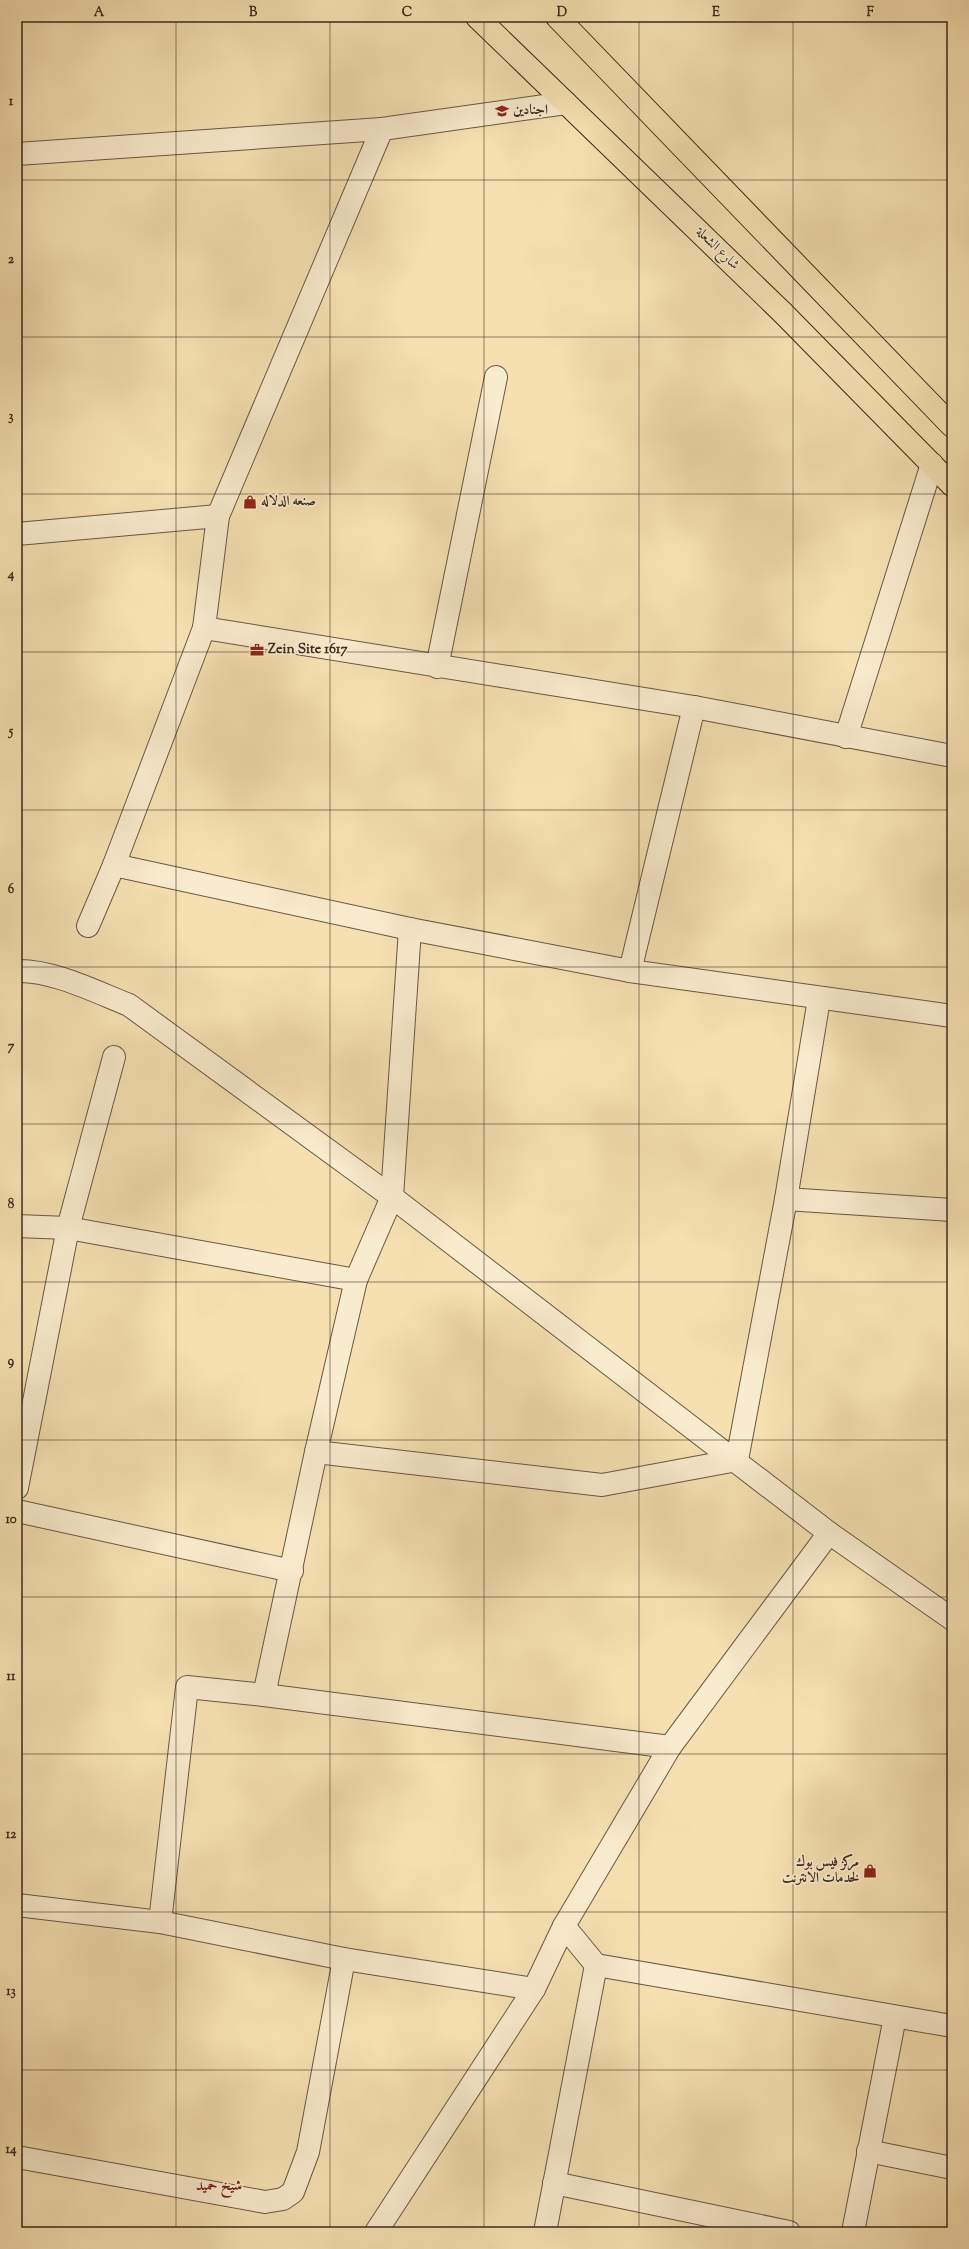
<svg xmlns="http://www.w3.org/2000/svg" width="969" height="2249" font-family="'Sorts Mill Goudy',Amiri,serif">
	<rect width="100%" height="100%" fill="#f6e0b2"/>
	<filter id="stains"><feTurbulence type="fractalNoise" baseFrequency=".005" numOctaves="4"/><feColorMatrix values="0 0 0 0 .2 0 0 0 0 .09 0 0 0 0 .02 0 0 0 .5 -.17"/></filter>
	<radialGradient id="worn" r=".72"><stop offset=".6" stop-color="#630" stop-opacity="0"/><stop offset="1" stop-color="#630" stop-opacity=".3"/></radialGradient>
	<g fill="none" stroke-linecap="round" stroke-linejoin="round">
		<g stroke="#6b5743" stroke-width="24">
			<g id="minor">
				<path d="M17 154 382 129 566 103"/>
				<path d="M17 534 218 516"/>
				<path d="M204 628 694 707 952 756"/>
				<path d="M437 667 496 377"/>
				<path d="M846 737 932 464"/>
				<path d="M114 865 410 929 630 971 952 1016"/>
				<path d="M88 926 114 865 204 628 218 516 382 129"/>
				<path d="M17 971C53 970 96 992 129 1005L392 1197 829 1533 952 1619"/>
				<path d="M630 971 694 707"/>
				<path d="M786 1199 952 1210"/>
				<path d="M17 1226 68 1228 356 1280"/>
				<path d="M316 1452 602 1485 737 1460 786 1199 819 999"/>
				<path d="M17 1488 68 1228 114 1057"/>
				<path d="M17 1511 292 1571"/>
				<path d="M264 1695 316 1452 356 1280 392 1197 410 929"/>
				<path d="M17 1905 160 1922 344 1959 534 1989"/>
				<path d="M160 1922 187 1687 264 1695 670 1747"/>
				<path d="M564 1926 596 1965 952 2026"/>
				<path d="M868 2151 952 2168"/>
				<path d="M17 2157 265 2202 283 2199 293 2192 308 2152 344 1959"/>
				<path d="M554 2183 789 2232"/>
				<path d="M376 2232 534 1989 564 1926 670 1747 829 1533"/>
				<path d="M545 2232 596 1965"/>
				<path d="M853 2232 895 2017"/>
			</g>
		</g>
		<g stroke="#3d291e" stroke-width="24">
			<g id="major">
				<path d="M477 17 783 313 952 485"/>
				<path d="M557 17 952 426"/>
			</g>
		</g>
		<use href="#minor" stroke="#f9ebcd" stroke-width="22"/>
		<use href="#major" stroke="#f6e0b2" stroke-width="22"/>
	</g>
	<path fill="none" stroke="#3d291e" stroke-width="1" stroke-opacity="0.55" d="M176 17V2232M330 17V2232M484 17V2232M639 17V2232M793 17V2232M17 180H952M17 337H952M17 494H952M17 652H952M17 810H952M17 967H952M17 1124H952M17 1282H952M17 1440H952M17 1597H952M17 1754H952M17 1912H952M17 2070H952"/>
	<defs>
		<g id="school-bare" transform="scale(1.08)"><path d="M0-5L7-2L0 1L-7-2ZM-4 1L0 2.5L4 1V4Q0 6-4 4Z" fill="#8f2418" stroke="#f9ebcd" stroke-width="2.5" paint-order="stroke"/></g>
		<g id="shop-bare" transform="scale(1.08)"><path d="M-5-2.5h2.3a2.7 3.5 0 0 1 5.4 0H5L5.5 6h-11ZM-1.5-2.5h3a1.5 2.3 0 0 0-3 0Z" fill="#8f2418" stroke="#f9ebcd" stroke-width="2.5" paint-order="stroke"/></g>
		<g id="office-bare" transform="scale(1.08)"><path d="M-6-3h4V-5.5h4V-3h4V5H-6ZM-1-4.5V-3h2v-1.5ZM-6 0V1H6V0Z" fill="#8f2418" stroke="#f9ebcd" stroke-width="2.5" paint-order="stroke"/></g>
	</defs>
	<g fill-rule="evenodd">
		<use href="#school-bare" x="502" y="111"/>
		<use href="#shop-bare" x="250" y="502"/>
		<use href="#office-bare" x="257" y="650"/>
		<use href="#shop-bare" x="870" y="1871"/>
	</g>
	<g text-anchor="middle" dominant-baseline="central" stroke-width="3.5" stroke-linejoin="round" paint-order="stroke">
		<g font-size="14" font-weight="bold" fill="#3d291e" stroke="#f9ebcd" text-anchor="start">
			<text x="513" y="111">اجنادين</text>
			<text x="261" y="502">صنعه الدلاله</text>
			<text x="268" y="650">Zein Site 1617</text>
			<text x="859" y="1863" text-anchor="end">مركز فيس بوك<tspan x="859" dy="16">لخدمات الانترنت</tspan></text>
		</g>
		<g font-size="14" fill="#3d291e" stroke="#f9ebcd">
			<text transform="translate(717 249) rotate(44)">شارع الشعلة</text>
		</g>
		<g font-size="15" font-weight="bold" fill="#7a1f14" stroke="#f9ebcd">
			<text x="219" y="2186">شيخ حميد</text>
		</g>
	</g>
	<rect width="969" height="2249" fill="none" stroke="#f6e0b2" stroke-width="44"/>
	<rect x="22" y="22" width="925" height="2205" fill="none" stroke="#3d291e" stroke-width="1.5"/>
	<g font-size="13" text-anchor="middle" font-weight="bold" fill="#3d291e">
		<text x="99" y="16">A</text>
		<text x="253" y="16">B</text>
		<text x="407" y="16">C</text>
		<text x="562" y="16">D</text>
		<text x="716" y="16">E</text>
		<text x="870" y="16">F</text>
		<text x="11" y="105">1</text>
		<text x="11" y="263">2</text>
		<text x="11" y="420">3</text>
		<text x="11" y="578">4</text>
		<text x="11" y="735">5</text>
		<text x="11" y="893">6</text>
		<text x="11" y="1050">7</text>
		<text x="11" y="1208">8</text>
		<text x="11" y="1365">9</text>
		<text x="11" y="1523">10</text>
		<text x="11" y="1680">11</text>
		<text x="11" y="1838">12</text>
		<text x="11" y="1995">13</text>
		<text x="11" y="2153">14</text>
	</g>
	<rect width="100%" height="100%" filter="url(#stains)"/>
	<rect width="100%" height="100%" fill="url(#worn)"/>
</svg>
